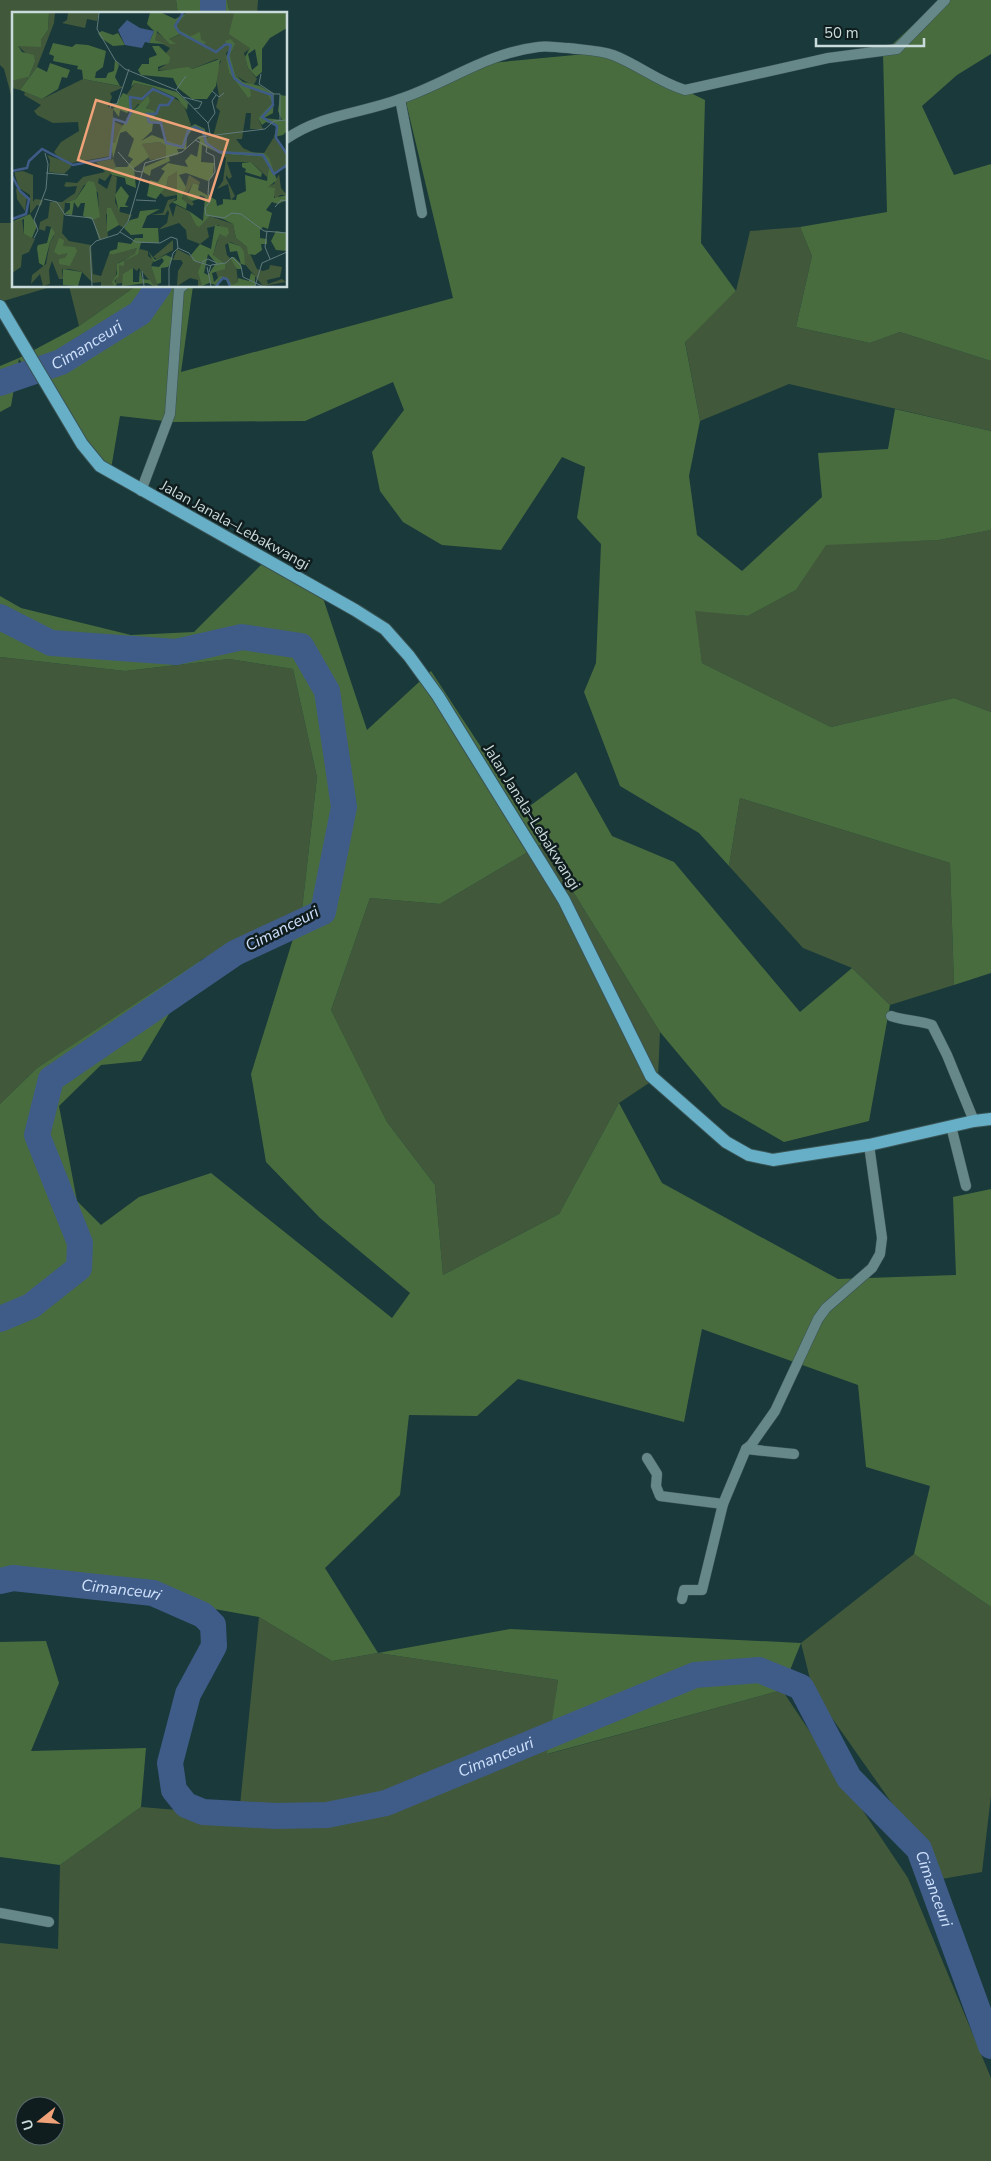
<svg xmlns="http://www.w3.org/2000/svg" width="991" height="2161" font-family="'Nunito Sans',sans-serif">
	<rect width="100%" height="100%" fill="#1a393a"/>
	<g fill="#41583b" fill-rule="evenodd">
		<path d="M0 0H176L178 14H14V106L4 69 0 65Z"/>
		<path d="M227 0H258L257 14H230Z"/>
		<path d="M0 223H14V286H54L0 302Z"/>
		<path d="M800 227 812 256 796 327 870 343 900 332 991 361V431L789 384 700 421 685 341 736 291 750 231Z"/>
		<path d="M69 286H136L79 326Z"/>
		<path d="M991 530V712L954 698 831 727 702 663 694 610 748 616 796 590 826 544 939 540Z"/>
		<path d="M0 657 125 671 229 659 293 669 317 777 302 910 201 960 37 1068 0 1104Z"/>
		<path d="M740 798 950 863 954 985 890 1005 852 968 803 948 729 866Z"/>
		<path d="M543 843 660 1032 658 1077 619 1103 559 1214 443 1275 435 1185 387 1122 331 1010 370 898 440 904Z"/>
		<path d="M914 1554 991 1607V1796L982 1872 930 1881 915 1836 813 1691 801 1643Z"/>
		<path d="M259 1617 332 1661 378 1653 558 1680 548 1754 782 1690 908 1878 991 2078V2161H0V1943L58 1949 60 1865 141 1807 239 1815ZM25 2106H55V2136H25Z"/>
	</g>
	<g fill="#496c3f">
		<path d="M176 0H227L230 14H178Z"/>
		<path d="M940 0H991V54L957 75 922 106 954 175 991 164V361L900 332 870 343 796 327 812 256 800 227 887 212 883 53Z"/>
		<path d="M607 52 705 100 701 243 736 291 685 342 700 421 689 476 697 535 742 571 822 497 818 453 888 449 895 409 991 431V530L939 540 826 545 796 590 748 616 695 611 702 663 831 727 954 698 991 712V973L954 985 950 863 740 798 729 866 699 833 620 786 584 692 596 663 601 544 577 518 585 467 562 457 501 550 442 545 403 522 380 491 372 452 404 410 393 382 305 421 173 422 120 416 110 475 19 359 11 406 0 412V366L19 358 79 326 136 286H193L181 372 453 298 404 94 480 64Z"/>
		<path d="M262 564 319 586 367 730 431 671 523 811 576 772 612 836 674 862 800 1012 852 968 890 1005 869 1121 784 1142 722 1106 660 1032 543 843 440 904 370 898 331 1010 387 1122 435 1185 443 1275 559 1214 619 1103 662 1183 838 1279 956 1275 953 1197 991 1189V1607L914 1554 930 1486 866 1467 858 1385 702 1329 684 1422 518 1379 477 1416 409 1415 400 1495 325 1568 378 1653 510 1629 801 1643 782 1690 547 1754 558 1680 378 1653 332 1661 259 1617 10 1572 0 1568V1104L37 1068 201 960 141 1061 101 1065 59 1106 77 1201 101 1225 139 1197 211 1173 392 1318 410 1293 320 1218 266 1162 251 1074 302 910 317 777 293 669 229 659 125 671 0 657V596L21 608 131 635 194 632Z"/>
		<path d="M46 1641 59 1683 31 1751 146 1748 141 1807 60 1865 0 1857V1642Z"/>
	</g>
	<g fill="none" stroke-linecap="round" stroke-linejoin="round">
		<g stroke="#3f5c88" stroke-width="26">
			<path d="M213 0V14"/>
			<path id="s1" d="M0 383 61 362 140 313 159 286"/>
			<path d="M0 617 51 643 176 652 242 637 301 646 327 691 344 807 323 912 235 953 51 1079 37 1135 80 1243 79 1268 31 1306 0 1319"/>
			<path id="s2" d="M0 1581 13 1578 153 1593 203 1615 213 1625 214 1646 188 1694 170 1763 174 1790 186 1805 203 1812 276 1816 327 1815 386 1803 695 1675 759 1670 801 1687 849 1778 919 1849 991 2046"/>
		</g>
		<g stroke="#395455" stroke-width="11">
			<g id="street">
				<path d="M400 99 422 213"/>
				<path d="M286 139C322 114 360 114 400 99 448 83 486 53 538 47 547 45 558 48 568 48 583 50 599 50 613 55 639 65 658 82 685 90L828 58 897 49 945 0"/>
				<path d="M141 491 170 414 179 289 183 286"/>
				<path d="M891 1016C905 1021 918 1020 932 1025L947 1055 974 1121"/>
				<path d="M951 1126 966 1186"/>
				<path d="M746 1449 794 1454"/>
				<path d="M647 1458 657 1474 656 1486 660 1496 723 1504"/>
				<path d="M682 1599 684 1590H702L723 1504 746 1449 751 1445 775 1411 818 1319 826 1308 872 1268 880 1254 882 1238 869 1145"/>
				<path d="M0 1913 49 1922"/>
			</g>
		</g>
		<g stroke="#395455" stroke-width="14">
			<path id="primary" d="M0 306 82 444 100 466 355 610 385 629 409 656 438 696 564 900 651 1076 726 1142 749 1155 773 1160 869 1145 974 1121 991 1119"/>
		</g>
		<use href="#street" stroke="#678889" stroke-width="10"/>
		<use href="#primary" stroke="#67aec7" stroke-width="12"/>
	</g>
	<g text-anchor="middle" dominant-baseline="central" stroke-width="5" stroke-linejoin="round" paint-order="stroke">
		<g font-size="15" fill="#cadbdc" stroke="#101d1e">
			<text transform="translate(235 525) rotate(29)">Jalan Janala–Lebakwangi</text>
			<text transform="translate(532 817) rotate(58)">Jalan Janala–Lebakwangi</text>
		</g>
		<g font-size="16" font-style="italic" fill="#cee1fd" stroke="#101d1e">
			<text stroke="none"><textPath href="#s1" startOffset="95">Cimanceuri</textPath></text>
			<text transform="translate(282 929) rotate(-27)">Cimanceuri</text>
			<text stroke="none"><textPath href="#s2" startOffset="122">Cimanceuri</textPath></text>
			<text stroke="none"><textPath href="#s2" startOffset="738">Cimanceuri</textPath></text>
			<text stroke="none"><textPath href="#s2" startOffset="1308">Cimanceuri</textPath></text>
		</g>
	</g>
	<g transform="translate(12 12)">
		<rect width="275" height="275" fill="#1a393a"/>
		<path d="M37 1H43L42 11 25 55 8 78 0 76V68L17 65 23 50 6 34 29 28 36 18ZM56 1H87L85 9 75 7 73 16 50 11 55 8ZM175 1H222L226 25 239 36 232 41 236 56 245 67 241 74 224 64 218 43 223 32 214 41 217 61 236 86 238 77 243 78 256 83 260 91 246 106 251 117H238L239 101H234L230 127H224L231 136 242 141 210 139 196 133 194 127 202 121 208 99 204 95 207 84 203 61 209 49 205 47 180 57 145 58 153 53 154 41 158 36 143 28V19L158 30 157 27 169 22 174 25 170 31 175 26 191 30 167 18 165 13ZM71 67 112 75 98 81 100 85 96 95 101 97V109L112 114 103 131 99 129 98 144 60 151 48 147 42 140 49 130 67 119 66 110 41 111 25 103 22 99 29 93 12 83 13 80 30 87ZM123 71 141 75 171 91 179 113 169 134 155 130 150 111 134 95 126 92 120 100 115 82ZM262 125 275 143V152L263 162 252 141ZM148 130 154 134V146L138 148 130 132ZM209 142 252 145 257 155 256 166 239 150H215L220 165 217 167 214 163V166L223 184 219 188 216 172 205 177 211 169 214 146ZM35 143 60 152 59 155 52 162 37 160 38 148ZM101 147 104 155 93 169 87 166 86 171 95 177 100 163 105 165 103 190 108 200 120 203 112 216 105 212 99 197 94 203 96 225 87 228 81 208 87 202 86 181 76 172 72 173 64 187 53 191 50 221 57 229 79 233 81 262 89 264 97 242 126 236 123 242 106 251 102 274H89V270L81 271 70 260 57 257H50L51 267H47L40 249 37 258 38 272 31 274 28 262 19 272 20 263 34 252 38 230 42 224 39 215 34 214 33 219 27 217 28 210 36 206 38 190H50L63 181 65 174 55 175 52 174 54 170 65 171 71 165 93 160 84 150ZM11 159 21 163V190L23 187 31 188 29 194 25 193 18 202V183L7 176 3 163V160ZM162 159H166L167 169 165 183 153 185 147 180 155 174 156 165ZM267 162 269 176 275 183H268L264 187 256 174 262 172ZM177 163 188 170 187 173 181 171 175 182 182 192 180 194 170 188ZM4 176 15 184 13 199 5 187ZM165 186 157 193 161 205 164 193 177 199 187 214 198 204 221 212 224 226 235 235 245 257 251 259 257 257 258 253 270 255 268 265 255 268 256 272 270 267 274 270 251 274 231 250 228 234 218 230 213 233 215 243 224 253 226 270 221 273 229 274H220L216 266H206L204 260 210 252 201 243 208 221 212 223 207 213 195 216 197 225 188 232 175 227 174 218 167 211 146 218 155 211 157 201 156 198 153 203H139L151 201 156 188ZM10 206 12 222 23 227 17 240 10 243 9 255 0 261V210ZM161 228V238L145 247 141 245ZM128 237 136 239V244L142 248 139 254 146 274H142L127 256 125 259 121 256 111 271 103 272 107 253ZM165 237 190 250 187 260 190 274H186V268L178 266 165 274 166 259 171 251 169 248H161Z" fill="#41583b"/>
		<path d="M0 1H37L36 18 29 28V35L6 34 10 40 22 43 23 50 17 65 3 68H0ZM138 1H150L163 7 175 1 165 13 167 18 179 24 188 20 189 28 194 30 191 33 175 26 169 32 174 25 168 22 157 27 164 32H158L145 19 143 28 153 32 137 31 142 19 135 12ZM222 1H275V16L258 26 250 37V60L244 65 236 56 233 45 238 36 217 22ZM243 37 246 53 240 58 236 42ZM90 19 101 23 106 21 113 33 101 34 89 26 86 21ZM219 27 223 32 218 43 224 64 231 70 248 74 262 82 261 101 252 106 270 108 266 99 268 83 275 84V119L271 123 262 125 265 114 254 110 250 113 246 106 260 91 256 83 238 77 239 84 236 86 217 61 214 45 218 36 213 29ZM41 31 60 35 64 32 76 33 94 39 91 55 84 60 83 66H94L96 61 102 59 103 48 107 53 103 65 108 74 71 67 70 58 65 57 66 54 41 49 42 44 37 42ZM140 34H147L158 45 157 51 146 55V59L176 55 180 57 208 47 204 74 195 87H180L166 76 161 66 129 63 126 58 130 52H137V46L145 43ZM38 51 58 58 55 66 50 65 46 77 30 87 8 78 25 55 35 60ZM121 68 165 80 176 91 175 98 165 86 141 75 123 71 119 75ZM111 81 116 83 119 97 115 101 108 98 107 105 101 97ZM136 84 138 89 134 96 142 99 143 106 148 107 153 123 147 111H141L140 119 129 129 140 123 169 134 176 116 183 112 193 117 196 133 210 139 252 141 257 146 265 168 256 175 263 176 262 186 275 183V188L266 192 260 190 254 198 260 201 256 217 251 215 248 218V226L255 227V232H249L250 238 243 243 236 242 235 235 224 226 221 212 211 207 198 204 187 215 184 213 177 199 191 209 193 185 188 183 187 187 180 189 175 185 181 171 187 173 186 178 204 188 205 194 211 192V187L224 188 225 183 234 179 233 163 255 169 257 155 252 145 209 142 190 133 189 150 202 151 201 164 196 169 174 161 167 163 174 175 170 187 175 191 174 197 160 190 165 188V159L156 165 155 173 144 187 135 184 138 168 146 170 153 159 149 157 156 151 176 155 173 149 179 142 185 145 188 128 185 126 193 122 190 119 181 116 175 125 174 137H165L167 142 157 145 158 149 139 158 138 164 131 160 132 155 154 146V134L148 130 130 132 137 145 122 156 124 176 114 172 113 166 100 163 98 160 104 155H115L121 147 116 144 122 127 114 119 108 121 101 147 99 129 103 131 108 118 120 100ZM239 150 250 161 249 165 233 160 234 157 230 155V151ZM76 169 82 170 84 176 88 205 81 208 71 204 73 191H69L66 196 62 190 60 203 52 202 58 197V191H53L64 187ZM109 174 117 184 113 193 117 195H108L107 200 103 183ZM95 196H99L107 213 95 220ZM148 197 135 204 130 216H146L147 231H129L126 242 112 249V254L107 253V264L102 269 105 273 102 274 100 270 105 262V252L123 242 125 236 102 242H97L98 239 105 237 106 230 119 232 123 226H131V222L119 223 112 216 118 208 126 206 128 199ZM18 202 25 214 20 226 12 222V207L0 210ZM203 213 216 216 217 221 214 225 208 222 205 229 201 243 213 252V257L200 261 202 270 208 264 216 266 220 273 226 270V266L237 269 239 261 243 264V274H217L213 266 206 270 207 274 197 271 190 274 186 260 190 250 181 249 179 243 188 232 199 237ZM196 242 204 251 196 263 192 261ZM39 215 43 221 38 230 32 254 27 251 25 236 26 233 35 231ZM264 219 275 221V239L264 238 259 229ZM47 226 52 228 51 234 63 235 65 239 58 254 47 252V247L53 246 56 241 47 243 42 240ZM216 230 228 234 232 240 233 253 229 252V257H225L218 246 222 245 229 252 225 239 218 240ZM136 239 143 248 154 243 161 246 156 255 149 256V271L145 272 139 254 147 255 152 249 150 246 142 250ZM121 256V270H127L128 256 130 267 138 268 142 274 135 271 110 274 111 262ZM51 257 70 260 66 274 51 273Z" fill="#496c3f" fill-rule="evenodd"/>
		<path d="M115 8 128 16 142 19 137 31 133 30 130 36 113 33 106 18Z" fill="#3f5c88"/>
		<path fill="none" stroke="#3f5c88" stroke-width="2.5" d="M171 1 163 14 167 20 204 40 214 32 219 33 216 45 222 66 231 73 260 83 261 93 250 105 265 114 264 126 275 142M0 159 15 156 17 149 30 137 61 153 98 146 102 107 114 111 119 100 118 85 130 87 141 77 161 86 156 93H148L144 102H135L137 110 149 111 154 131 171 135 176 119 183 115 191 119 194 131 207 140 251 143 262 162 275 153M0 164 8 179 17 187 14 202 0 207M204 274 211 266 215 267 218 274"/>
		<path fill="none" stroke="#607a7b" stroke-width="1" d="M87 1 85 17 103 48 113 57 164 78 196 111 198 122M249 62 247 72 262 82H268V108M164 78 174 64M200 79 207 85 212 81M171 85 190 90 187 96 182 97M98 96 100 92H105L117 57M196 111 203 101 200 89 204 83M183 128 195 134 194 140 202 144 203 160 197 168 196 182 199 188 193 196 194 203 212 206 220 201 229 202 252 219 275 221M106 140 123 159 130 160M34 161 56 163M32 187 45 190 53 203 80 206 88 227M124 188 144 189M263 195 269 188 275 189M255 219 253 235 258 247M108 220 124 230 148 231 159 225 165 227 166 236 161 241 157 256V274M22 226 26 218 22 208 34 177 36 152 33 141M166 236 177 241 183 249 199 254M190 250 196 247 205 251M195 255 199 274M130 259 132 274M197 260 199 253 214 251 220 245 229 254 231 265 250 274M80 274 78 235 84 229 106 222 116 210 133 151 170 140 187 125 253 117 262 109 275 108M243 274 250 251 275 240"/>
		<path fill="#f0a378" fill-opacity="0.15" stroke="#f0a378" stroke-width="2.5" d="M84 88 216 128 197 189 66 148Z"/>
		<rect width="275" height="275" fill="none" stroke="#cadbdc" stroke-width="2.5"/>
	</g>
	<g transform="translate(40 2121) rotate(253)"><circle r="24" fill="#101d1e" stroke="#5a696a"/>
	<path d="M0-4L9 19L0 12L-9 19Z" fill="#f0a378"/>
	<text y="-8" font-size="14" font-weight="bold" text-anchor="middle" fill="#cadbdc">U</text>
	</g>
	<path d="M816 38v8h108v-8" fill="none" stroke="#cadbdc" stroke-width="2.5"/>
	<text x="824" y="38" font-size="15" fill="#cadbdc" stroke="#101d1e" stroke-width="4" paint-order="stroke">50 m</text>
</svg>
